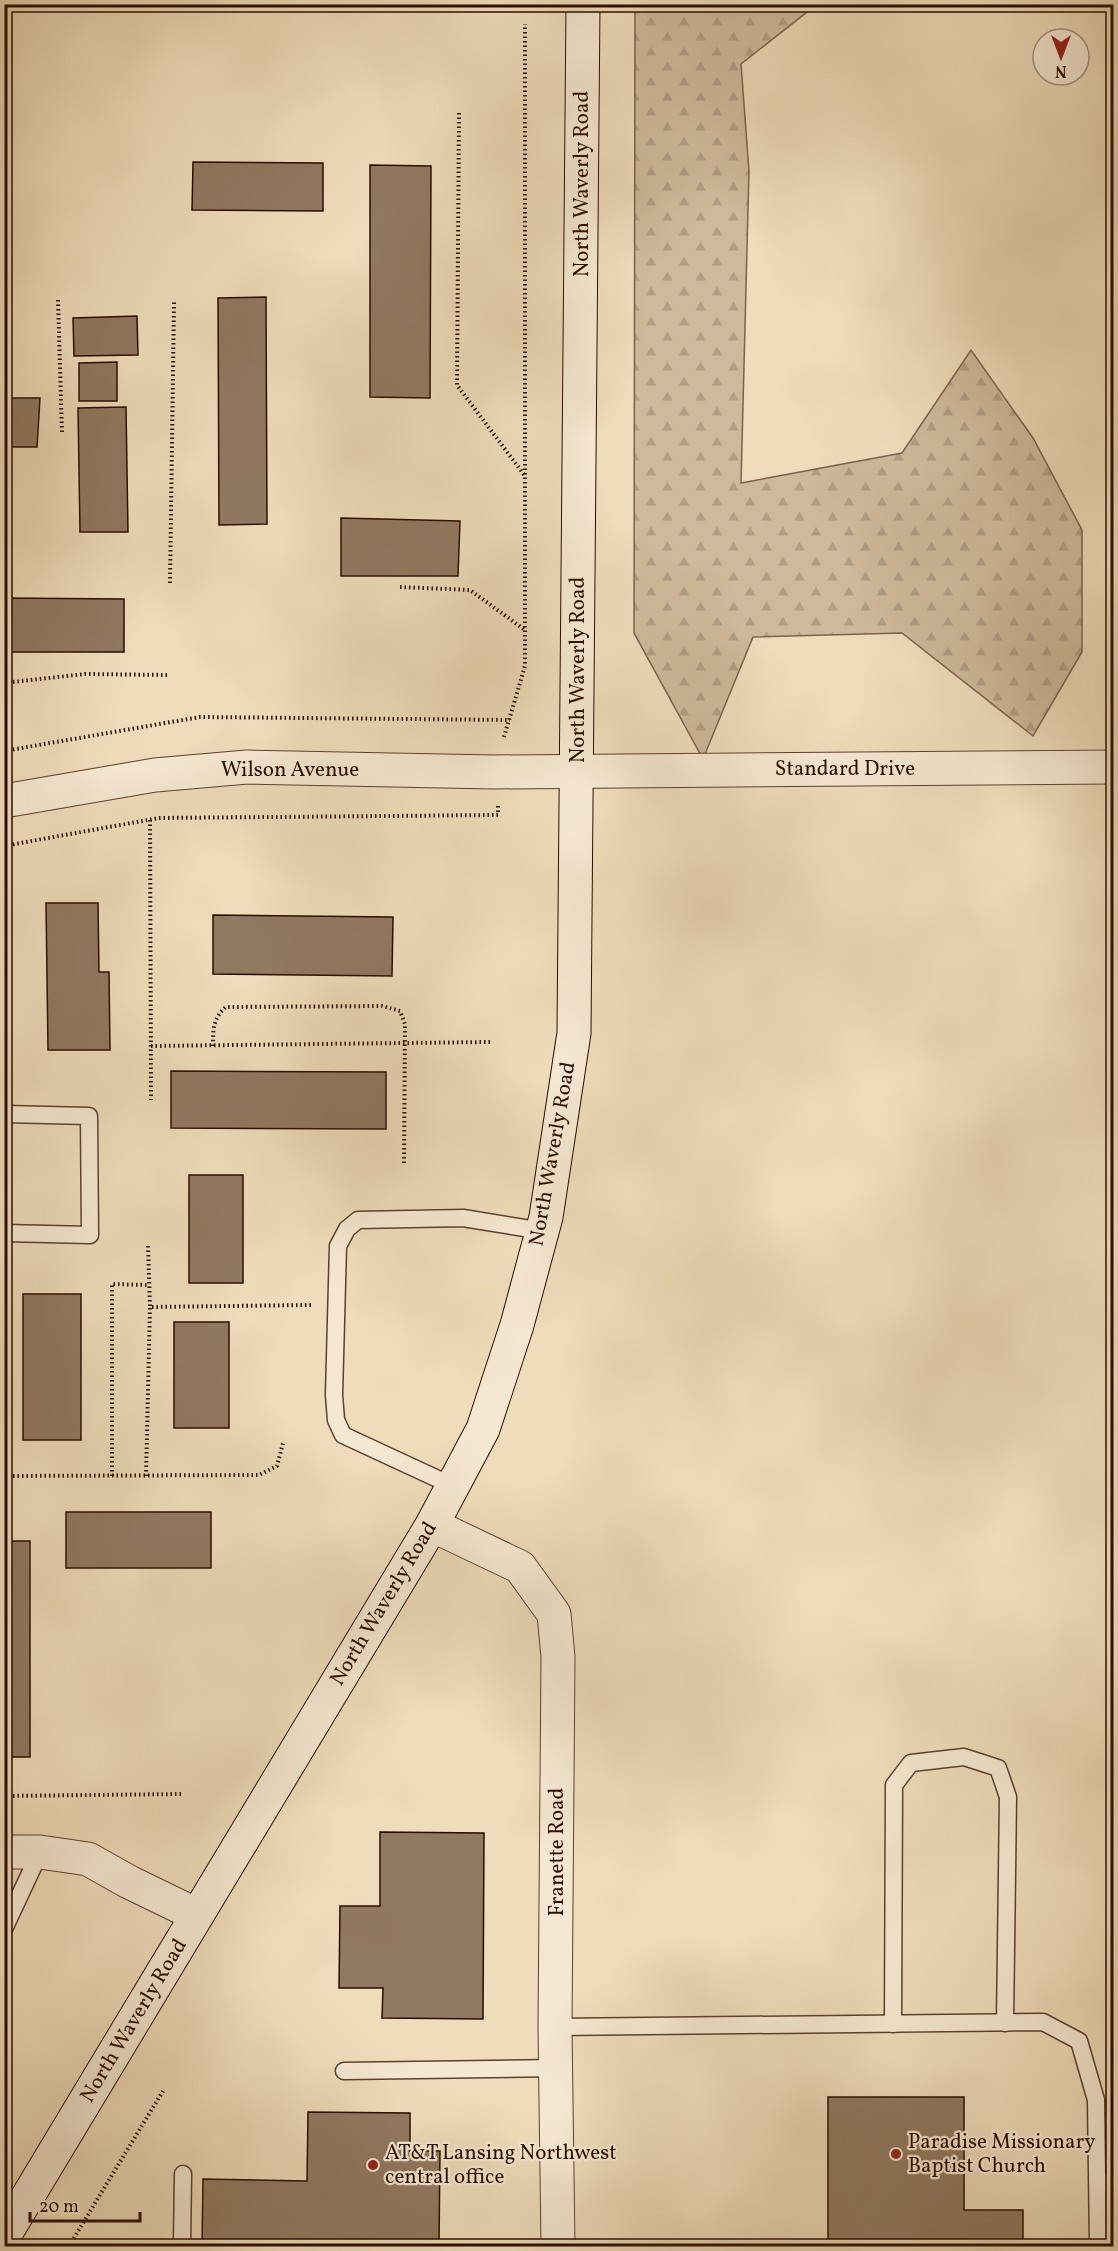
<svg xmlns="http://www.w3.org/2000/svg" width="1118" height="2251" font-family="Vollkorn,serif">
	<defs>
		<pattern id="forest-firs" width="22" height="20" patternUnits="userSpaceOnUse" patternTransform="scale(1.5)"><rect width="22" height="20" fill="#ceb99a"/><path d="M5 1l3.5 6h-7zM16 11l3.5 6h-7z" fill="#b19e83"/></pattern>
	</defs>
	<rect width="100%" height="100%" fill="#efdcba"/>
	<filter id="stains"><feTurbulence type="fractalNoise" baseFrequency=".00333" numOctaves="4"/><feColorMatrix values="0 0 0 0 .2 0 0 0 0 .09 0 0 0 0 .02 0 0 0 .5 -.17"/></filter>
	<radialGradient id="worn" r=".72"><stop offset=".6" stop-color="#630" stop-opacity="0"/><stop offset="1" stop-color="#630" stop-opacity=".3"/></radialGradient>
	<path fill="url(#forest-firs)" stroke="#7c624d" stroke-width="1.5" d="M635 5H816L741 64 749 171 741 483 902 453 971 350 1033 438 1082 530V652L1033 736 902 633 753 637 703 759 634 633Z"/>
	<g fill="#917861" stroke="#2b0c00" stroke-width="1.5">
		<path d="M193 162 323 163V211L192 210Z"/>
		<path d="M370 165 431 166 430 398 370 397Z"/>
		<path d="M266 297 267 524 219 525 218 298Z"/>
		<path d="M137 316 138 355 74 356 73 318Z"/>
		<path d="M117 362V401H79V363Z"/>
		<path d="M4 398H40L37 447H4Z"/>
		<path d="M126 407 128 532H80L78 408Z"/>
		<path d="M341 518 460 521 458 576H341Z"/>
		<path d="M4 598 124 599V652H4Z"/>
		<path d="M46 903H98L99 972H109L110 1050H48Z"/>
		<path d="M213 915 393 917 392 976 213 974Z"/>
		<path d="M171 1071 386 1072V1129L171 1128Z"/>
		<rect x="189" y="1175" width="54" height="108"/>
		<rect x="23" y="1294" width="58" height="146"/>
		<rect x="174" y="1322" width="55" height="106"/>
		<rect x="66" y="1512" width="145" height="56"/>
		<rect x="4" y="1541" width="26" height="216"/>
		<path d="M380 1832 484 1833 483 2019 382 2018 383 1988H339L340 1906H380Z"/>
		<path d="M828 2097H964V2210H1023V2246H828Z"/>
		<path d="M308 2112 410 2113V2151H440L439 2246H202L203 2179 307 2181Z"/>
	</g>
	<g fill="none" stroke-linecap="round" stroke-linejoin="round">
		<g stroke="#5c402e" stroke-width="19">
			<g id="service">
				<path d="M4 1114 89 1116 90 1235 4 1233"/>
				<path d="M453 1486 343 1435 336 1420 334 1395 338 1246 347 1229 358 1220 463 1218 543 1231"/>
				<path d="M4 1929 40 1852"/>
				<path d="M893 2024 894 1785 911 1763 964 1757 998 1768 1008 1797 1005 2023"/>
				<path d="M555 2027 1043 2022 1079 2041 1096 2100 1098 2246"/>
				<path d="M344 2071 556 2068"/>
				<path d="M1098 2183H1114"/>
				<path d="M182 2246 183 2174"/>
			</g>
		</g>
		<g stroke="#5c402e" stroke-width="35">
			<g id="minor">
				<path d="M4 801 155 775 247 767 494 772 1114 767"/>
				<path d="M432 1525 520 1567 554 1614 558 1657 555 2027 558 2246"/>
				<path d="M4 1852H40L88 1859 129 1882 197 1915"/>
			</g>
		</g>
		<g stroke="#2b0c00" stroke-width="35">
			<path id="secondary" d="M4 2236 432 1525 483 1429 517 1325 546 1217 574 1033 583 4"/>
		</g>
		<g stroke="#2b0c00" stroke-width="4" stroke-dasharray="1.5 3" stroke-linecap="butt">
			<path d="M4 7 40 8"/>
			<path d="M459 113 457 385 525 476"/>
			<path d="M58 300 62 433"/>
			<path d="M170 583 174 302"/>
			<path d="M400 587 470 590 525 630"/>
			<path d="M4 683 85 674 168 675"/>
			<path d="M504 737 525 666V24"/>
			<path d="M4 751 200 717 510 720"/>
			<path d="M150 820 151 1100"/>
			<path d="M4 846 159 818 498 815V806"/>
			<path d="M151 1046 490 1042"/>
			<path d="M213 1046C213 1029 213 1018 226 1007L382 1006 400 1011 405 1024 404 1163"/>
			<path d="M148 1246 150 1307 311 1305"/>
			<path d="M4 1476 259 1475 277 1466 283 1443"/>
			<path d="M112 1476V1284L149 1285"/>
			<path d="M146 1476 150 1307"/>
			<path d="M4 1796 181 1794"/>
			<path d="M69 2246 163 2091"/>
		</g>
		<use href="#service" stroke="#f5e8d2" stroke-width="16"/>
		<use href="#minor" stroke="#f5e8d2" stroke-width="33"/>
		<use href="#secondary" stroke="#f5e8d2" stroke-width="33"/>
	</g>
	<g fill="#8f2418" stroke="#f5e8d2" stroke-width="2">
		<circle cx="896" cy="2154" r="6"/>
		<circle cx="373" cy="2165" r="6"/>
	</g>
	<g text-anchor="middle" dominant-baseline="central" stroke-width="4.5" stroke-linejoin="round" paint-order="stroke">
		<g font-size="21" fill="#2b0c00" stroke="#f5e8d2">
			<text transform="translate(582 184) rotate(-90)">North Waverly Road</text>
			<text transform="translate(578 670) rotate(-90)">North Waverly Road</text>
			<text x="845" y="769">Standard Drive</text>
			<text x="290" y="770">Wilson Avenue</text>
			<text transform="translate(553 1154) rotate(-80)">North Waverly Road</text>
			<text transform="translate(384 1604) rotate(-59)">North Waverly Road</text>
			<text transform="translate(557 1852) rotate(-90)">Franette Road</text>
			<text transform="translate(134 2021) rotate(-59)">North Waverly Road</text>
		</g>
		<g font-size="21" fill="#2b0c00" stroke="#f5e8d2" text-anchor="start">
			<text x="908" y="2142">Paradise Missionary<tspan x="908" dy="24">Baptist Church</tspan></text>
			<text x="385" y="2153">AT&amp;T Lansing Northwest<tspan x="385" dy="24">central office</tspan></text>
		</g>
	</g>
	<rect width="1118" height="2251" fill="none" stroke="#efdcba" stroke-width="24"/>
	<rect x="6" y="6" width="1106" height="2239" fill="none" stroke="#2b0c00" stroke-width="3"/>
	<rect x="12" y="12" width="1094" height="2227" fill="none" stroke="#2b0c00" stroke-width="1.5"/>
	<g transform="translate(1061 57) rotate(180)"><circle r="28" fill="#f5e8d2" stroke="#a4907e" stroke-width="1.5"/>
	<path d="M0-4.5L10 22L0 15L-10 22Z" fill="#8f2418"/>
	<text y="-9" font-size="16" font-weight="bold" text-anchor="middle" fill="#2b0c00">N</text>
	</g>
	<path d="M30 2212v9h110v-9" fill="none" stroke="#2b0c00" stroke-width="3"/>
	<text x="39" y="2212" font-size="18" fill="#2b0c00" stroke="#f5e8d2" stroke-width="4.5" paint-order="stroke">20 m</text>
	<rect width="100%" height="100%" filter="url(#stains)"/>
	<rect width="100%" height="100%" fill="url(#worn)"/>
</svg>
